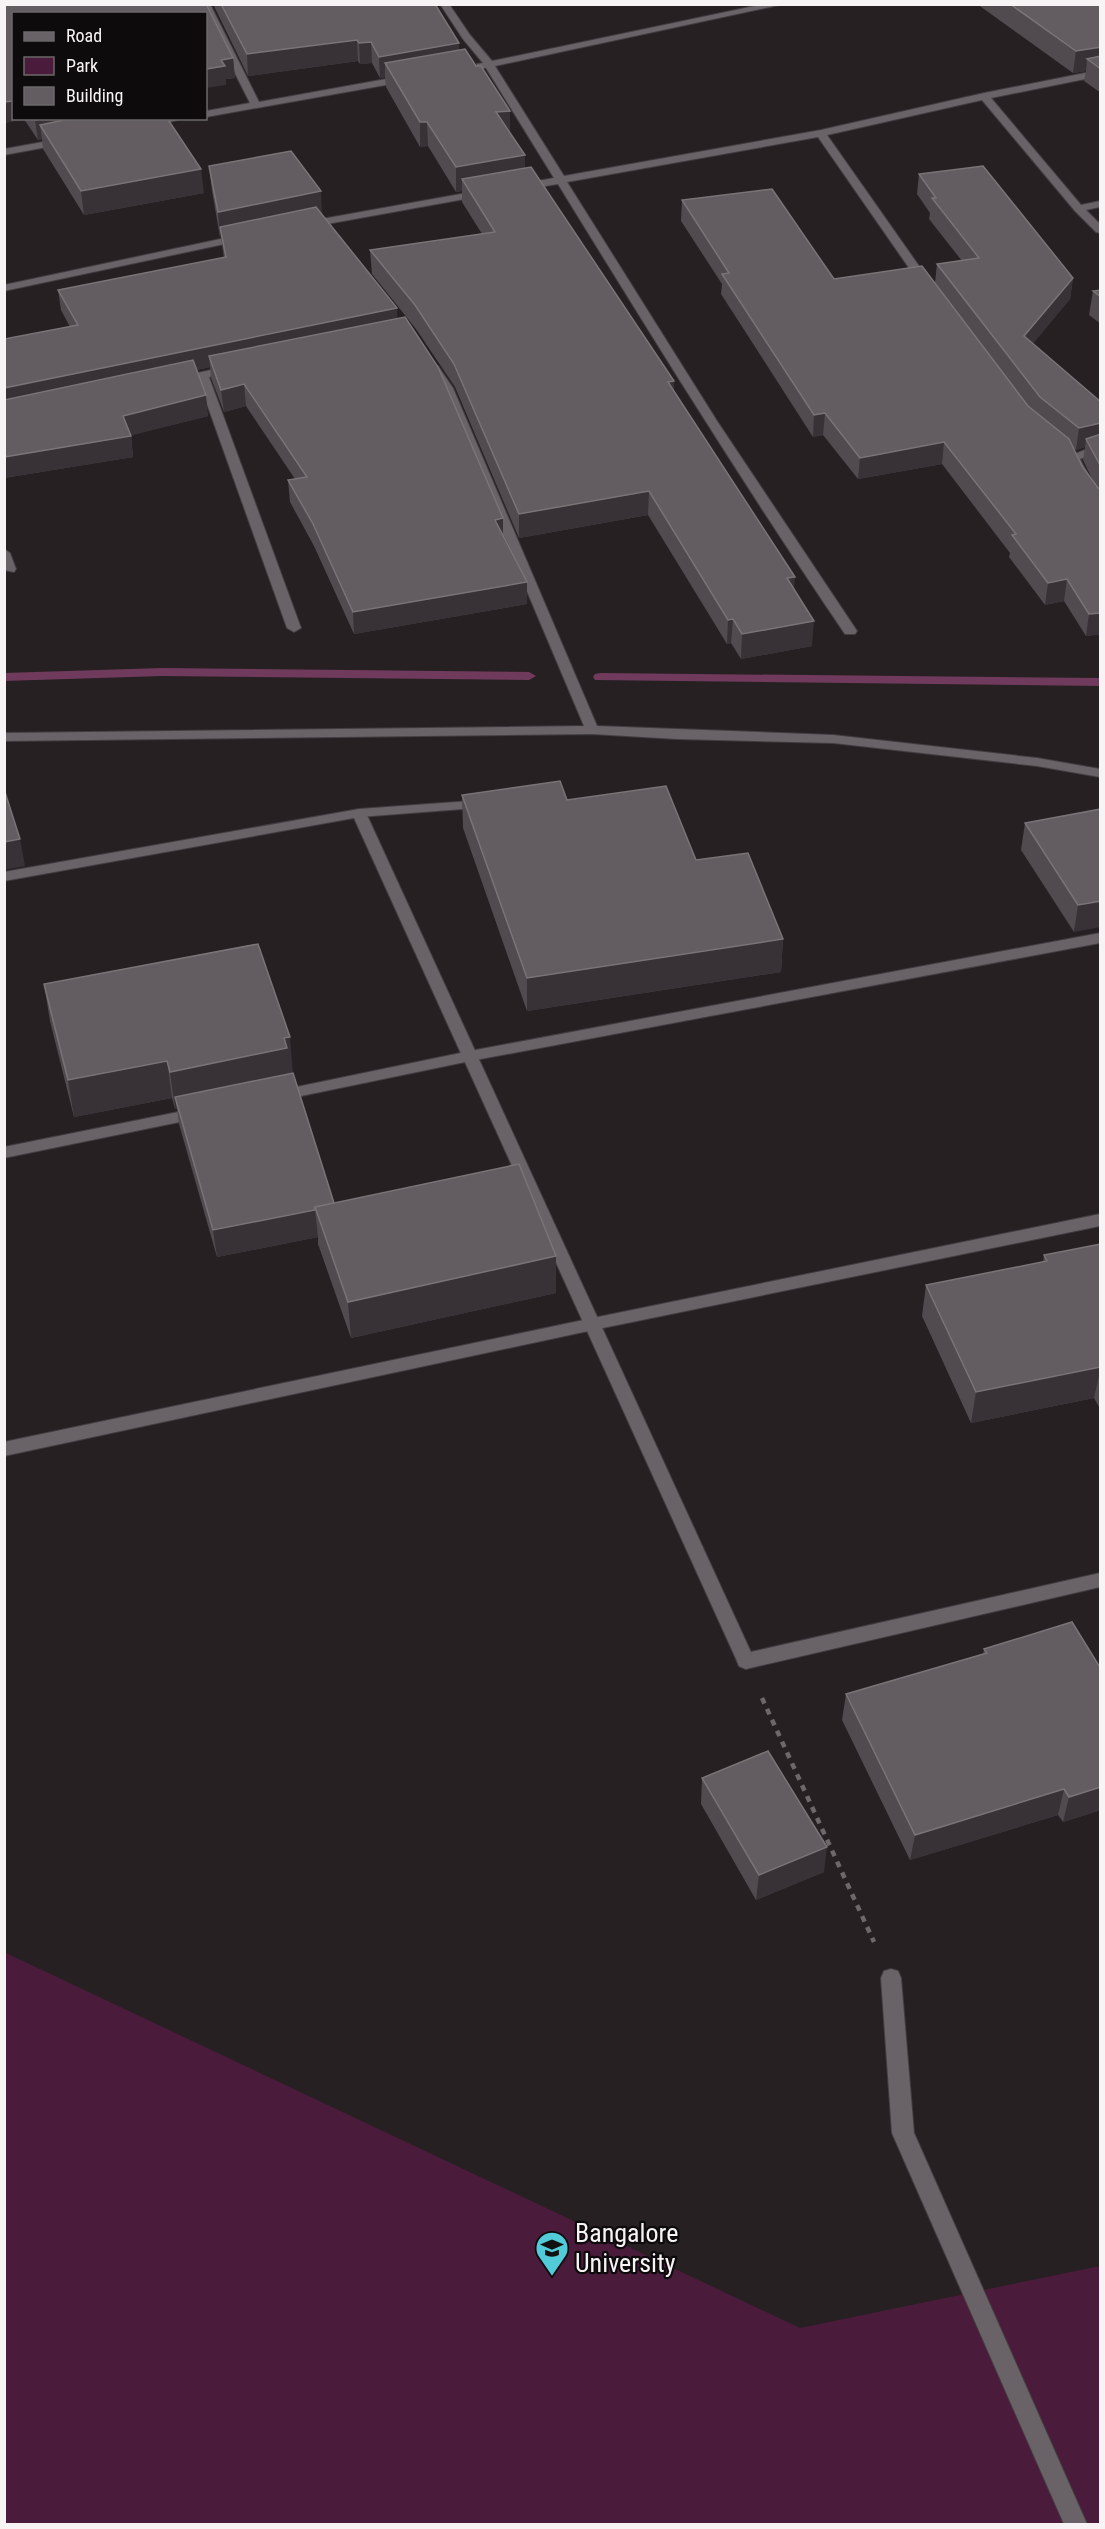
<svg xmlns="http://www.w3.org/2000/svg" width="1105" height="2529" font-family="'Roboto Condensed',sans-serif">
	<rect width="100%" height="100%" fill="#262023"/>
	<path fill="#4b1b3b" d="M6 1953 800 2328 1100 2266V2524H5Z"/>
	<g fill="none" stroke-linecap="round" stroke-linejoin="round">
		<g fill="#703a5c" fill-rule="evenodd">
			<path d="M162 668 529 672 536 676 529 680 162 676 4 681V673Z"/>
			<path d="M600 673 1100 678V686L595 680 593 677 595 674Z"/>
		</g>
		<g stroke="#423d40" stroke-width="2">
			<g id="minor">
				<path d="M200 4H210L259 102 408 75 413 78 408 81 206 117V111L250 103Z"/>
				<path d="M440 4H449L470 35 492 61 764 4H784L495 66 564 176 821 130 984 93 1100 70V76L991 98 1081 205 1100 201V207L1086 210 1100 224V233L1096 232 1075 211 982 100 827 135 933 286 927 289 923 288 818 137 567 182 717 421 857 631 855 634H845C745 487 651 335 558 184L521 190 516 187 521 184 554 178 486 68H477V64L483 63 463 39Z"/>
				<path d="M163 118H185L146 128 141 125Z"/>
				<path d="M65 138 69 139V143L4 155V149Z"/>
				<path d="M483 190 488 193 487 195 305 228 300 225 305 222Z"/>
				<path d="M244 234 248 235V239L4 291V285Z"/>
				<path d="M233 365 237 366V370L209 377 301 628 294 632 287 628 198 379 179 383 173 380 175 378Z"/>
				<path d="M434 365 438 366 453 388 597 726 833 735 1037 758 1100 769V777L1037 766 833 743 677 739 592 734 4 741V733L584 726 441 388 428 368Z"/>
				<path d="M1100 444V452L1080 459C1086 473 1102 494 1100 509 1085 503 1073 471 1067 457Z"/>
				<path d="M4 549 10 553 16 569 14 572 4 570Z"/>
				<path d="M484 800 489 801 491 804 489 807 359 817 352 813 359 809Z"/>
				<path d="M1100 933V943L470 1061 277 1101 271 1100 269 1096 271 1092 277 1091 470 1051Z"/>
				<path d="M198 1108 204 1109 206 1113 204 1117 4 1158V1147Z"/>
				<path d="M1100 1214V1226L593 1330 4 1456V1442L593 1318Z"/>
				<path d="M1100 1573V1587L746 1669 739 1666 737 1661 739 1656 746 1653Z"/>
				<path d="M891 1969 898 1971 901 1978 914 2133 1087 2524H1064L892 2133 881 1978 884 1971Z"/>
			</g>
		</g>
		<g stroke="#423d40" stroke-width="2">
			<path id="tertiary" d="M359 809 366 813 755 1661 753 1666 746 1669 739 1666 737 1661 354 818 4 881V872Z"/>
		</g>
		<path stroke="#6e686b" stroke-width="4.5" stroke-dasharray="6 6" stroke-linecap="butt" d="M762 1698 874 1942"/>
		<use href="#minor" fill="#696266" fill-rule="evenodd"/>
		<use href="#tertiary" fill="#696266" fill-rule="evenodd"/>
	</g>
	<g fill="#514a4e" fill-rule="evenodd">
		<path d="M4 4 233 58 235 78 226 79V85L14 14V118H61V121L204 193 84 215 43 149 42 139 38 140 24 119 4 123Z"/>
		<path d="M213 4H435L459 50 510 134 525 168 674 381V392L794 590 812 646 741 659 731 643 727 644 648 515 519 538 455 387 416 329 372 274 370 250 482 234 462 202V191L456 192 428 146 420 147 386 87 385 77 380 78 372 63 360 64 358 61 248 76Z"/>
		<path d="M977 4H1101V93L1084 81 1086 71 1073 73Z"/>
		<path d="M209 166 322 215 397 319 527 582V604L354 634 314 546 290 502 288 480 295 479 246 406 224 412 211 378 210 367 197 370 208 416 131 435 133 457 4 478V339L70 327 61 310 58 290 224 258 221 237H220L212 191Z"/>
		<path d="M919 174 1073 278 1070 299 1033 343 1101 402V634L1086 636 1064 601 1045 605 1009 557 1010 553 942 464 858 479 823 435 813 437 721 294 722 284 681 221 682 200 834 279 935 283 937 264 962 261 929 219 930 213 917 194ZM1085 447 1083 460 1094 483 1082 466 1074 448 1076 450Z"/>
		<path d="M1101 290V324L1089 315 1093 291Z"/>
		<path d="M462 795 567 800 696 860 783 939 781 972 527 1011 463 828Z"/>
		<path d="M1101 809 1074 932 1021 850 1025 823Z"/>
		<path d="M44 984 293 1073 334 1203 556 1293 351 1338 318 1244V1237L217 1257 179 1124 177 1109H175L172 1098 74 1117 50 1021Z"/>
		<path d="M1101 1244V1406L1099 1407 1094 1398 971 1423 922 1316 926 1285 1043 1262 1044 1255Z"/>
		<path d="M984 1649 1101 1810 1063 1822 1058 1815 910 1860 842 1720 846 1694 983 1654Z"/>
		<path d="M702 1778 824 1872 756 1900 701 1804Z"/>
	</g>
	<g fill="#383135">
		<path d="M357 40 358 61 248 76 247 54Z"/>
		<path d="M371 42 372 63 360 64 359 43Z"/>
		<path d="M459 43V64L385 63V77L380 78 379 57Z"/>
		<path d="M1101 47V68L1087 59 1086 71 1073 73 1076 51Z"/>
		<path d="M233 58 235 78 226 79V85L206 88V69L221 60Z"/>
		<path d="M14 101V118L24 119 4 123V102Z"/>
		<path d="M510 111V135L496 112Z"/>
		<path d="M45 118H61L63 135 40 125 42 139 38 140 35 120Z"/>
		<path d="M420 122H427L428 146 420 147Z"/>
		<path d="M525 155V180L462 179V191L456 192V167Z"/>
		<path d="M201 169 204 193 84 215 81 191Z"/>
		<path d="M321 191 322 215 220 227 221 237H220L218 212Z"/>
		<path d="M1073 278 1070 299 1022 357 1024 336Z"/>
		<path d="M397 308 398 328 209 356 210 367 4 410V388Z"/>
		<path d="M674 381V405L668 382Z"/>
		<path d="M244 384 246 406 224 412 221 390Z"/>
		<path d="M206 395 208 416 125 437 123 416Z"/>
		<path d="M825 413 823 435 813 437 814 415Z"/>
		<path d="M1101 423V443L1086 439 1085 447 1076 450 1079 428Z"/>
		<path d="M131 436 133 457 4 478V457Z"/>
		<path d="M944 442 942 464 858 479 860 458Z"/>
		<path d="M649 491 648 515 519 538V514Z"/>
		<path d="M503 518V540L495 520Z"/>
		<path d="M795 577 793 601 787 578Z"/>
		<path d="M1067 579 1064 601 1045 605 1048 583Z"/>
		<path d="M527 582V604L354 634 353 612Z"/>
		<path d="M1101 613V634L1086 636 1089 614Z"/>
		<path d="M733 619 731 643 727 644 728 620Z"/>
		<path d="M814 621 812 646 741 659 742 634Z"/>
		<path d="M20 839 25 866 4 870V842Z"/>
		<path d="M1101 901V927L1074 932 1078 905Z"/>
		<path d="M783 939 781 972 527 1011V978Z"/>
		<path d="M290 1037 293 1074 175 1097 177 1109H175L170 1072Z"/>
		<path d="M167 1061 172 1098 74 1117 68 1080Z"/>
		<path d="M315 1210 318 1237 217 1257 213 1230Z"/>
		<path d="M556 1256V1293L351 1338 348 1302Z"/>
		<path d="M1101 1367 1094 1398 971 1423 976 1392Z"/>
		<path d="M1101 1787V1810L1063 1822 1069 1797Z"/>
		<path d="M1064 1789 1058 1815 910 1860 915 1835Z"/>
		<path d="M827 1847 824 1872 756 1900 759 1875Z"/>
	</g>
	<g fill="#635c60" stroke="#7a7477" stroke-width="1.5">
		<path d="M4 4H206L233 58 221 60 225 66 206 69V14H14V101L4 102Z"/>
		<path d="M221 4H435L459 43 379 57 371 42 359 43 357 40 247 54Z"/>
		<path d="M1010 4H1101V47L1076 51Z"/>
		<path d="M465 49 476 66H481L510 111 496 112 525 155 456 167 427 122H420L385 63Z"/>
		<path d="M1101 56V69L1087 59Z"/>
		<path d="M34 118H45L35 120Z"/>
		<path d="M73 118H167L201 169 81 191 40 125Z"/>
		<path d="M291 151 321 191 218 212 209 166Z"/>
		<path d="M983 166 1073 278 1024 336 1101 402V423L1079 428 1040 397 937 264 979 258 932 198H936L919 174Z"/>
		<path d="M531 167 674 381 668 382 795 577 787 578 814 621 742 634 733 619 728 620 649 491 519 514 454 364 415 305 370 250 495 232 462 179Z"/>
		<path d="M772 189 834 279 922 266 1028 406 1069 439 1082 466 1098 488H1101V613L1089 614 1067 579 1048 583 1012 535 1016 534 944 442 860 458 825 413 814 415 722 274 729 273 682 200Z"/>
		<path d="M316 207 397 308 4 388V339L78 325 58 290 226 257 220 227Z"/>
		<path d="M1101 290V297L1093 291Z"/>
		<path d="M405 317 438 367 503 518 495 520 527 582 353 612 313 524 288 480 307 477 244 384 221 390 209 356Z"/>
		<path d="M193 360 206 395 123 416 131 436 4 457V400Z"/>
		<path d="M1101 434V467L1086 439Z"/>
		<path d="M560 781 567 800 666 786 696 860 748 853 783 939 527 978 462 795Z"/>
		<path d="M4 789 20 839 4 842Z"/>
		<path d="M1101 809V901L1078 905 1025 823Z"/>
		<path d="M258 944 290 1037 284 1038 287 1048 170 1072 167 1061 68 1080 44 984Z"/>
		<path d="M293 1073 334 1203 315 1207V1210L213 1230 175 1097Z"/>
		<path d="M519 1164 556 1256 348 1302 315 1207Z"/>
		<path d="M1101 1244V1367L976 1392 926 1285 1047 1261 1044 1255Z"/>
		<path d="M1072 1622 1101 1669V1787L1069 1797 1064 1789 915 1835 846 1694 987 1653 984 1649Z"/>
		<path d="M768 1751 827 1847 759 1875 702 1778Z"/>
	</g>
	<defs>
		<g id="university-pin" transform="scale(1.725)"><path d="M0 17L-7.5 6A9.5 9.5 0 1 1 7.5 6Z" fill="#52cbd9" stroke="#0d0b0c"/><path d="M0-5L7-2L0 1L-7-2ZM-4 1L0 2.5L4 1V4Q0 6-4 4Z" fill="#111"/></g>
	</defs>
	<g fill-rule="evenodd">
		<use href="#university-pin" x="552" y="2248"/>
	</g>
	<g text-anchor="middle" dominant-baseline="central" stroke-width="4.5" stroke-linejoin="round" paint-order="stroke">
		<g font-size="26" fill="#f8f4f6" stroke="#0d0b0c" text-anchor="start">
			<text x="575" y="2233">Bangalore<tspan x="575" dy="30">University</tspan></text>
		</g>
	</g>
	<rect width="1105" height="2529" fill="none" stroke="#f8f4f6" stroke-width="12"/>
	<rect x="12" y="12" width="195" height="108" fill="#0d0b0c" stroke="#6b686a" stroke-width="1.5"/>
	<rect x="24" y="32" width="30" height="9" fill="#696266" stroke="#6b686a" stroke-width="1.5"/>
	<text x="66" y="42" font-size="18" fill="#f8f4f6">Road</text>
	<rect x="24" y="57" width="30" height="18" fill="#4b1b3b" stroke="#6b686a" stroke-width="1.5"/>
	<text x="66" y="72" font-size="18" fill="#f8f4f6">Park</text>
	<rect x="24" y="87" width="30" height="18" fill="#635c60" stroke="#6b686a" stroke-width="1.5"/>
	<text x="66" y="102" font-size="18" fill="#f8f4f6">Building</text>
</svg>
